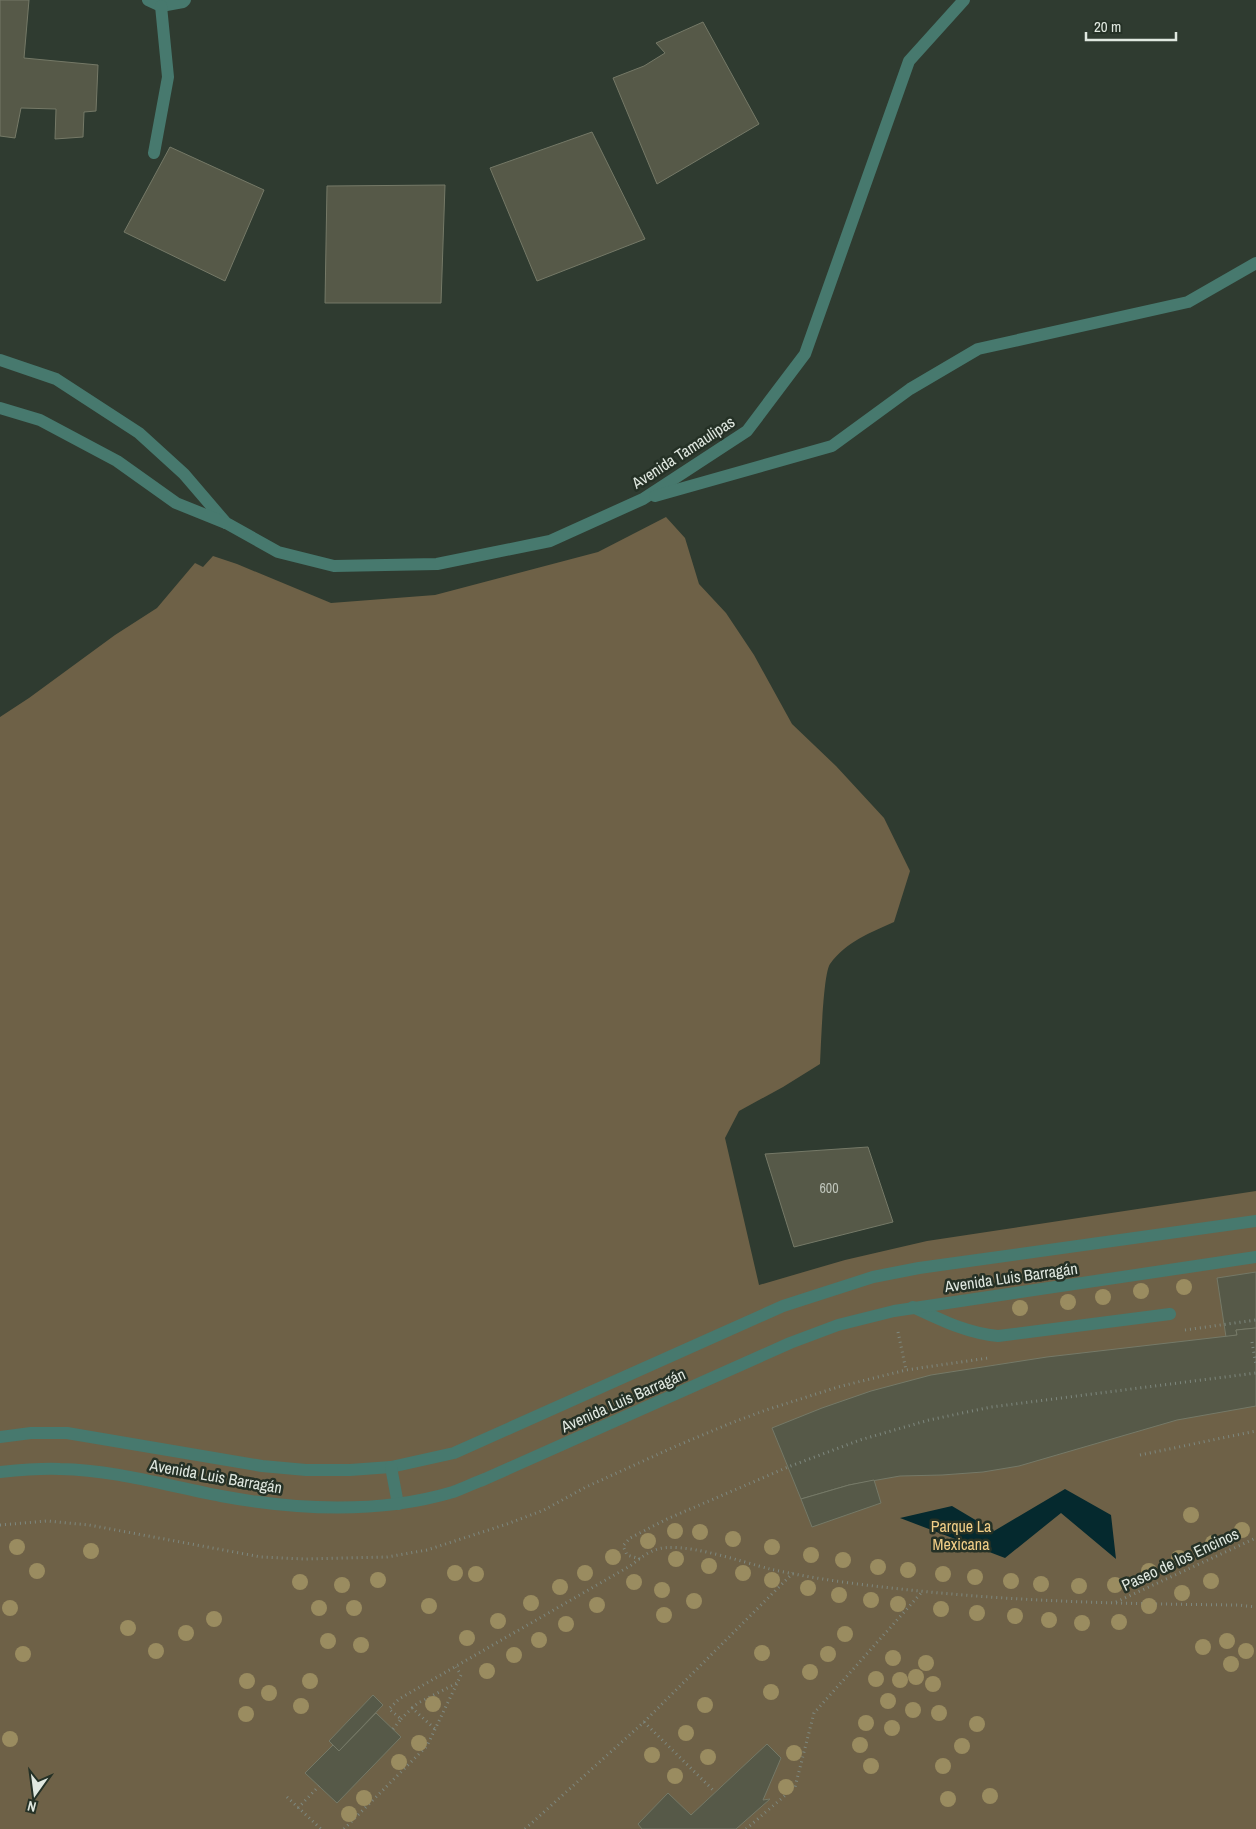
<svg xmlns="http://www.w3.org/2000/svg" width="1256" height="1829" font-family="'Archivo Narrow',sans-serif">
	<rect width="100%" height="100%" fill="#2f3b30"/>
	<path fill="#6e6147" d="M666 517 685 538 699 584 726 613 754 655 792 724 836 766 884 818 910 871 894 922C870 933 847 941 830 964 823 974 821 1047 820 1064L783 1087 739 1111 725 1138 759 1285 845 1260 927 1241 1256 1191V1829H0V717L29 698 115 635 157 608 195 563 203 567 213 556 237 564 331 603 435 595 598 552Z"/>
	<path fill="#05292e" d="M1065 1489 1111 1515 1116 1559 1061 1513 1005 1558 900 1518 952 1506 994 1531Z"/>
	<g fill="#565948" stroke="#757967">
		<path d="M0 0H29L24 58 98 65 96 111 84 112 83 137 55 139 56 109 21 108 15 138 0 136Z"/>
		<path d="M703 22 759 124 657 184 613 78 644 66 665 53 656 43Z"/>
		<path d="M592 132 645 239 537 281 490 168Z"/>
		<path d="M170 147 264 190 225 281 124 232Z"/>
		<path d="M445 185 441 303H325L327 186Z"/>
		<path d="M868 1147 893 1222 794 1247 765 1154Z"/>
		<path d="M1256 1272V1328L1236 1330 1237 1335 1226 1337 1217 1278Z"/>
		<path d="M1256 1328V1406L1177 1420 1019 1466 983 1472 942 1475 900 1476 849 1485 801 1499 772 1428 822 1408 871 1391 931 1375 1047 1357 1237 1335 1236 1330Z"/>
		<path d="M874 1480 881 1503 812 1527 801 1499 849 1485Z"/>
		<path d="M373 1695 383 1705 339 1751 329 1741Z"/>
		<path d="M376 1713 401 1737 337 1803 305 1773 333 1745 339 1751Z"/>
		<path d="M767 1744 781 1758 763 1800 770 1799 736 1829H642L638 1824 668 1793 691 1815Z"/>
	</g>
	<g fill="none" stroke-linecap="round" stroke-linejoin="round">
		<g stroke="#7e887f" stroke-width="3" stroke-dasharray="1 4" stroke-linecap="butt">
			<path d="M1185 1330 1256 1320"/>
			<path d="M898 1332 906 1370"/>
			<path d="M1252 1342 1256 1365"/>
			<path d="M1140 1455 1256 1431"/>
			<path d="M0 1525 47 1521 89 1525 261 1557 305 1559 387 1557 427 1550 507 1524 544 1510 586 1487 674 1447 731 1423 766 1410 838 1387 906 1370 988 1358"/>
			<path d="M640 1559 627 1555 623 1546 630 1538 667 1519 788 1467 860 1440 929 1420 991 1407 1256 1373"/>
			<path d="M1116 1602 1256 1538"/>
			<path d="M412 1708 418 1703 457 1683"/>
			<path d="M401 1719 412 1708 435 1729"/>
			<path d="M644 1722 715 1792"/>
			<path d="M393 1729 401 1719 389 1709 399 1699 630 1566C638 1560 646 1553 655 1550 680 1540 742 1562 770 1569 819 1580 870 1586 920 1591 1026 1602 1131 1604 1238 1605L1256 1607"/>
			<path d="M287 1797 321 1829"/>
			<path d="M298 1808 319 1786"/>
			<path d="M344 1829 427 1746 461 1675 456 1667"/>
			<path d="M525 1829 644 1722 793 1573"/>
			<path d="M746 1829 795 1787 814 1713 922 1592"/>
		</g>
		<g stroke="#47796e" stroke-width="12">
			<path d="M148 0 161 6 183 2 185 0"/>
			<path d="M154 153 168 77 161 6"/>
			<path d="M0 360 56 379 139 433 184 474 226 523"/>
			<path d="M0 408 40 420 117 461 176 503 228 524 278 552 334 566 437 564 550 541 643 499 747 431 805 354 909 61 964 0"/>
			<path d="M655 496 832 446 910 389 978 349 1188 302 1256 263"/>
			<path d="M913 1307C941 1320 967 1333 998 1336L1170 1314"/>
			<path d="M0 1437 31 1433H67L262 1466 306 1470H350L391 1467 454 1453 783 1306 873 1277 919 1268 1256 1221"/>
			<path d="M391 1467 398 1504"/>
			<path d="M0 1472C20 1470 40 1468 60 1469 115 1470 168 1486 221 1496 296 1510 379 1514 453 1492 464 1488 474 1483 485 1479L790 1343 838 1325 894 1311 1256 1257"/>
		</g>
	</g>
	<g fill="#9a8c60">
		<circle cx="1184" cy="1287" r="8"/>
		<circle cx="1141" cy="1291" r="8"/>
		<circle cx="1103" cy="1297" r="8"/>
		<circle cx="1068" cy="1302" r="8"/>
		<circle cx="1020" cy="1308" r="8"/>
		<circle cx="1191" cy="1515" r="8"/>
		<circle cx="1242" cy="1530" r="8"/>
		<circle cx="675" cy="1531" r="8"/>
		<circle cx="700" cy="1532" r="8"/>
		<circle cx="733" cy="1539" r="8"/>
		<circle cx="648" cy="1541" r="8"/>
		<circle cx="1213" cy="1543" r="8"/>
		<circle cx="17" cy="1547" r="8"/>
		<circle cx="772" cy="1547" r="8"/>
		<circle cx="91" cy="1551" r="8"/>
		<circle cx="811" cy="1555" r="8"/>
		<circle cx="613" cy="1557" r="8"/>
		<circle cx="1179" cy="1558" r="8"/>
		<circle cx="676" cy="1559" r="8"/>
		<circle cx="843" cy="1560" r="8"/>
		<circle cx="709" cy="1566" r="8"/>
		<circle cx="878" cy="1567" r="8"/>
		<circle cx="908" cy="1570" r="8"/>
		<circle cx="37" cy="1571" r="8"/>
		<circle cx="1149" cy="1571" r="8"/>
		<circle cx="455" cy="1573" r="8"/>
		<circle cx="585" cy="1573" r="8"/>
		<circle cx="743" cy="1573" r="8"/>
		<circle cx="476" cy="1574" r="8"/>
		<circle cx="943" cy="1574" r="8"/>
		<circle cx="975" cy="1577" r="8"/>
		<circle cx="378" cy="1580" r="8"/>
		<circle cx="772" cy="1580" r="8"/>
		<circle cx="1011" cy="1581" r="8"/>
		<circle cx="1211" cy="1581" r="8"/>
		<circle cx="300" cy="1582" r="8"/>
		<circle cx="634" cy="1582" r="8"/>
		<circle cx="1041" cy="1584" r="8"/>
		<circle cx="342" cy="1585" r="8"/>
		<circle cx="1115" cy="1585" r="8"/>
		<circle cx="1079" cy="1586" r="8"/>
		<circle cx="560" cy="1587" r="8"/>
		<circle cx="808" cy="1588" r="8"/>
		<circle cx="662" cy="1590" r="8"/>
		<circle cx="1182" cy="1593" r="8"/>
		<circle cx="839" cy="1595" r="8"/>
		<circle cx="871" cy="1600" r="8"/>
		<circle cx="694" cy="1601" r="8"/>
		<circle cx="531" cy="1603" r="8"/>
		<circle cx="898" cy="1604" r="8"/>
		<circle cx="597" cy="1605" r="8"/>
		<circle cx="429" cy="1606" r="8"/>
		<circle cx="1149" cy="1606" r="8"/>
		<circle cx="10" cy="1608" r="8"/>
		<circle cx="319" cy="1608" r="8"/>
		<circle cx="354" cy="1608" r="8"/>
		<circle cx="941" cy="1609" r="8"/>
		<circle cx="977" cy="1613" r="8"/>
		<circle cx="664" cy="1615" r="8"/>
		<circle cx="1015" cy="1616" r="8"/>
		<circle cx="214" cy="1619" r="8"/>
		<circle cx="1049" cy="1620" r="8"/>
		<circle cx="498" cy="1621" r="8"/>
		<circle cx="1119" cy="1622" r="8"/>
		<circle cx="1082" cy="1623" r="8"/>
		<circle cx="566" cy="1624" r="8"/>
		<circle cx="128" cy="1628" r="8"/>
		<circle cx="186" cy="1633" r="8"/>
		<circle cx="845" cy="1634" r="8"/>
		<circle cx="467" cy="1638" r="8"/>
		<circle cx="539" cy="1640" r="8"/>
		<circle cx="328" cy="1641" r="8"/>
		<circle cx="1227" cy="1641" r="8"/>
		<circle cx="361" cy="1645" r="8"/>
		<circle cx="1203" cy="1647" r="8"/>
		<circle cx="156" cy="1651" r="8"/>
		<circle cx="1246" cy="1651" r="8"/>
		<circle cx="762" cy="1653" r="8"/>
		<circle cx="23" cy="1654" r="8"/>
		<circle cx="828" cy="1654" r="8"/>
		<circle cx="514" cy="1655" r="8"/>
		<circle cx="893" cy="1658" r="8"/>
		<circle cx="926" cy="1663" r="8"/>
		<circle cx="1231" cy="1664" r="8"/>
		<circle cx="487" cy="1671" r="8"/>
		<circle cx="810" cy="1672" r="8"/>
		<circle cx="916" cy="1677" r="8"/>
		<circle cx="876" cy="1679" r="8"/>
		<circle cx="900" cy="1680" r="8"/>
		<circle cx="247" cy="1681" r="8"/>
		<circle cx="310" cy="1681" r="8"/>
		<circle cx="933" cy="1684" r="8"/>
		<circle cx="771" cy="1692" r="8"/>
		<circle cx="269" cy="1693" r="8"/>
		<circle cx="888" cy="1701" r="8"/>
		<circle cx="433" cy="1704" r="8"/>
		<circle cx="705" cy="1705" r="8"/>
		<circle cx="301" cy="1706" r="8"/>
		<circle cx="913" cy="1710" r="8"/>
		<circle cx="939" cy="1713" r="8"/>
		<circle cx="246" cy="1714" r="8"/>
		<circle cx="866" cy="1723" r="8"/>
		<circle cx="977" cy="1724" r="8"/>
		<circle cx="892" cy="1728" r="8"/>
		<circle cx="686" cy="1733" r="8"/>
		<circle cx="10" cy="1739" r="8"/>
		<circle cx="419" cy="1743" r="8"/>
		<circle cx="860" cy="1745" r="8"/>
		<circle cx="962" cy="1746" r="8"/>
		<circle cx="794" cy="1753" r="8"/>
		<circle cx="652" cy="1755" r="8"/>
		<circle cx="708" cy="1757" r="8"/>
		<circle cx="399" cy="1762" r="8"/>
		<circle cx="871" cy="1766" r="8"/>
		<circle cx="943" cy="1766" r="8"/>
		<circle cx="675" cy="1776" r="8"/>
		<circle cx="786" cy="1787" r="8"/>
		<circle cx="990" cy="1796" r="8"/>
		<circle cx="364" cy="1798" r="8"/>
		<circle cx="948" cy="1799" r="8"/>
		<circle cx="349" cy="1814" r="8"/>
	</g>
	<g text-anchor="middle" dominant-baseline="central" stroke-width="5" stroke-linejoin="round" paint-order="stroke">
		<g font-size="14" fill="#bec4ba">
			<text x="829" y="1188">600</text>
		</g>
		<g font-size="16" fill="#e0e8e0" stroke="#253126">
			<text transform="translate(683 452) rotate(-33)">Avenida Tamaulipas</text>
			<text transform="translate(1011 1277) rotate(-8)">Avenida Luis Barragán</text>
			<text transform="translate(623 1400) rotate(-24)">Avenida Luis Barragán</text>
			<text transform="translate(216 1476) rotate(10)">Avenida Luis Barragán</text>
			<text transform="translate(1180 1559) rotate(-25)">Paseo de los Encinos</text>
		</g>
		<g font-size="16" fill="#f1ce87" stroke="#253126">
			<text x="961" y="1526">Parque La<tspan x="961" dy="18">Mexicana</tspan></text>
		</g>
	</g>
	<g transform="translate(35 1794) rotate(194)" stroke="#253126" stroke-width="4" paint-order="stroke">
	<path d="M0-4L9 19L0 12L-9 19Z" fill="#e0e8e0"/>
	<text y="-8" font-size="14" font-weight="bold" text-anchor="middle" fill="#e0e8e0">N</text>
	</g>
	<path d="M1086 32v8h90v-8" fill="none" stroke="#e0e8e0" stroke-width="2.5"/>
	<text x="1094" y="32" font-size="15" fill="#e0e8e0" stroke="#253126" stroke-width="4" paint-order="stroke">20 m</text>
</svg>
